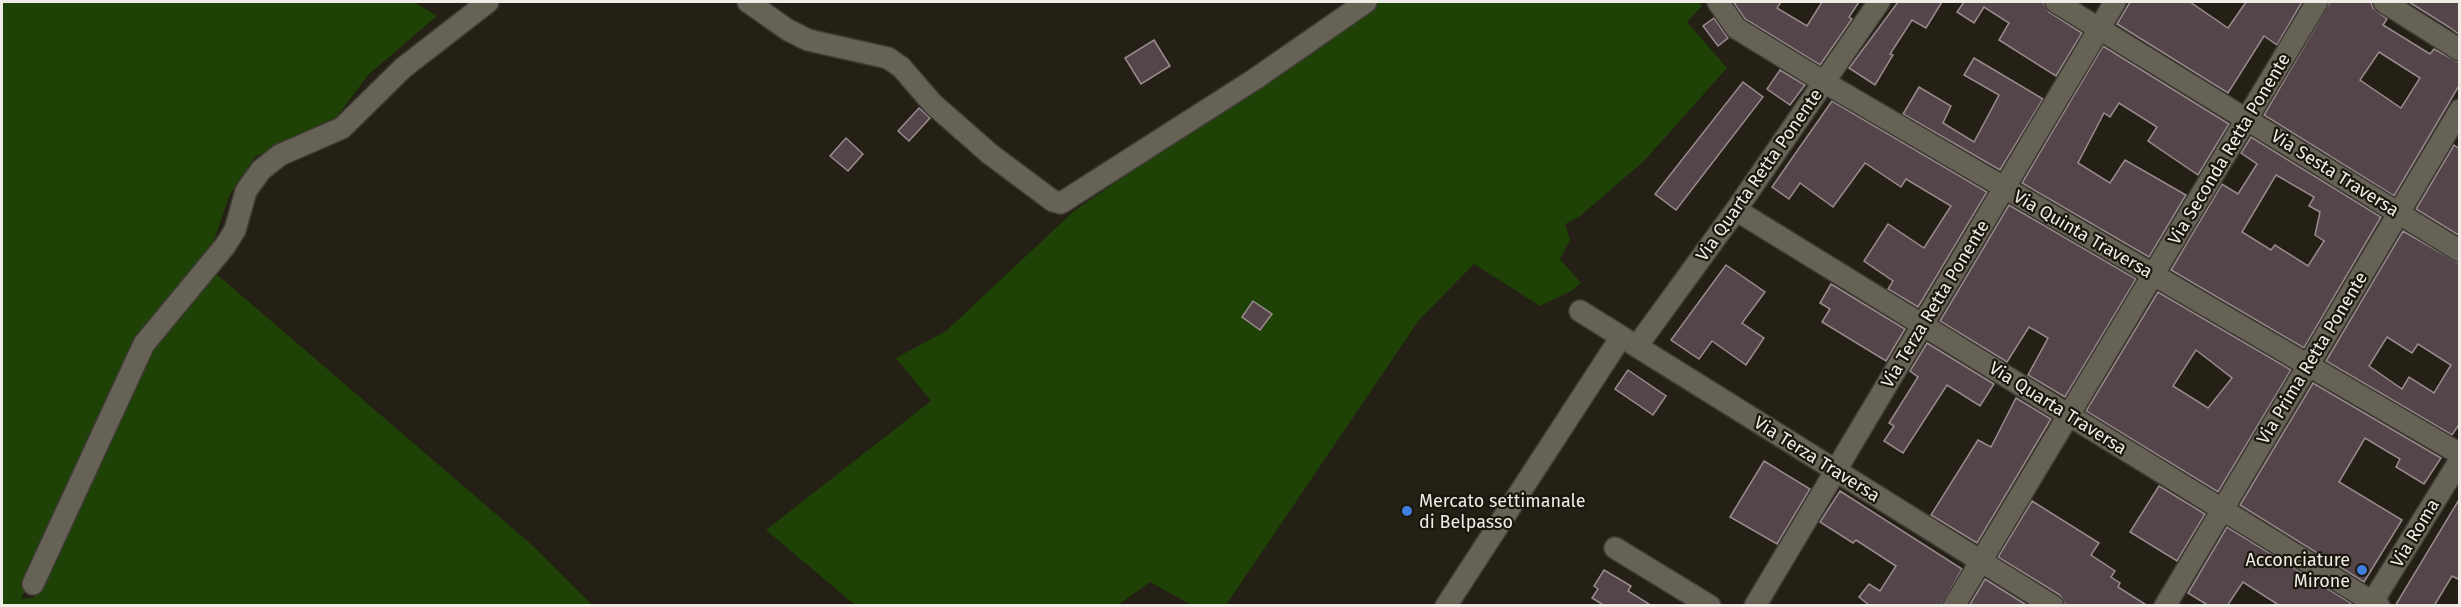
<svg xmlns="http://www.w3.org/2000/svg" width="2461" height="607" font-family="'Fira Sans',sans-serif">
	<rect width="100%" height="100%" fill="#242016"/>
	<g fill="#1e4105">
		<path d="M2 2H414L437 16 368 75 330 126 255 157 230 194 210 252 135 340 21 599 34 598 148 348 213 271 532 545 592 605H2Z"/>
		<path d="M1379 2H1699L1702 6 1687 22 1727 68 1644 161 1579 217 1565 224 1570 240 1560 259 1581 283 1571 291 1540 306 1474 264 1419 320 1226 605H1192L1150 582 1118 605H855L766 530 931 401 896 358 946 331 1074 211Z"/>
	</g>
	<g fill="#534549" stroke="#9a8b8f" stroke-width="1.5" fill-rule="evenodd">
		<path d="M1737 2H1781L1777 8 1807 26 1822 2H1859L1849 17 1852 19 1820 65 1745 19 1734 3Z"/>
		<path d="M1898 2H1942L1926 28 1912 20 1890 54 1893 55 1875 85 1849 68Z"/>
		<path d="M1964 2H2043L2049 12 2082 33 2056 76 1999 40 2009 23 1984 7 1974 23 1957 12Z"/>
		<path d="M2130 2H2190L2228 28 2246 2H2302L2277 45 2264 36 2228 93 2117 24Z"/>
		<path d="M2330 2H2371L2373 8 2387 19 2383 25 2430 54 2434 49 2460 63V84L2394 196 2264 115ZM2379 52 2420 78 2401 108 2360 80Z"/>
		<path d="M2409 2H2460V35L2449 27Z"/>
		<path d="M1714 18 1728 38 1718 46 1703 26Z"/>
		<path d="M1154 40 1170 66 1141 84 1125 58Z"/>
		<path d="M2103 46 2229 124 2198 175 2148 141 2157 127 2119 103 2110 117 2104 113 2078 163 2110 183 2125 160 2186 195 2149 257 2022 183Z"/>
		<path d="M1974 58 2043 99 2000 170 1903 114 1919 87 1951 106 1943 123 1974 142 1999 95 1964 75Z"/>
		<path d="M1780 70 1805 85 1790 105 1767 89Z"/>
		<path d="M1743 82 1763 97 1676 210 1655 194Z"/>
		<path d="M1832 101 1987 192 1918 307 1888 289 1893 281 1864 261 1888 224 1924 248 1951 206 1906 179 1901 187 1865 163 1833 207 1800 183 1789 199 1772 187Z"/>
		<path d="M919 108 930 118 909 141 898 131Z"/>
		<path d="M2251 137 2381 217 2304 348 2171 270 2222 184 2238 194 2257 164 2241 153ZM2276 175 2314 197 2309 206 2320 212 2315 235 2324 241 2308 266 2275 245 2271 250 2242 232Z"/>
		<path d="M846 138 863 154 848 171 830 156Z"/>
		<path d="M2454 145 2460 149V236L2416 209Z"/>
		<path d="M2009 205 2136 279 2065 397 2028 375 2048 338 2029 327 2007 362 1940 321Z"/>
		<path d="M2403 231 2460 264V423L2452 435 2326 361ZM2387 337 2412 353 2418 344 2451 365 2434 393 2409 377 2402 389 2369 366Z"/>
		<path d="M1726 265 1765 292 1742 323 1764 338 1746 365 1712 341 1699 359 1671 340Z"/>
		<path d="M1831 284 1905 329 1886 361 1822 322 1830 309 1820 303Z"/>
		<path d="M2158 292 2291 370 2218 492 2086 411ZM2196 350 2232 378 2208 408 2173 386Z"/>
		<path d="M1253 301 1272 314 1260 330 1242 317Z"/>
		<path d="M1927 343 1994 384 1980 406 1947 385 1903 453 1884 441 1894 426 1889 423 1918 377 1910 371Z"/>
		<path d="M1628 370 1666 396 1653 415 1615 389Z"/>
		<path d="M2313 383 2441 458 2424 484 2396 467 2400 459 2365 438 2339 482 2402 520 2364 582 2240 505Z"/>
		<path d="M2016 398 2051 419 1977 543 1931 515 1978 440 1991 447Z"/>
		<path d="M1764 461 1810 489 1777 544 1730 517Z"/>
		<path d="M2159 486 2205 514 2177 561 2130 532Z"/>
		<path d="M1840 491 1962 569 1941 606H1870L1859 597 1869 584 1880 591 1896 566 1856 540 1853 543 1820 522Z"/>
		<path d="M2460 498V580L2452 576 2434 606H2395Z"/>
		<path d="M2032 501 2099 543 2091 555 2115 571 2111 577 2120 583 2118 587 2148 606H2066L2060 595 1998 557Z"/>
		<path d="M2227 527 2351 603 2349 606H2280L2243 582 2227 606H2209L2188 593Z"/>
		<path d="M1604 570 1631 586 1628 591 1652 606H1605L1592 598 1598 589 1594 586Z"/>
		<path d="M1985 579 2028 606H1969Z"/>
	</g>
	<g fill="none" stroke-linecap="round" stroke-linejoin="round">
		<g stroke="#3e3c35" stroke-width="24">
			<g id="minor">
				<path d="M748 2 788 30 808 40 888 58 901 67 933 104 990 154 1053 201 1061 203 1255 79 1366 2"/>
				<path d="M1718 2 1736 28 1824 82 2460 454"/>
				<path d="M2056 2 2460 251"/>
				<path d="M2384 2 2460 50"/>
				<path d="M1736 210 2379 606"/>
				<path d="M1580 311 2053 606"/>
				<path d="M1637 346 1736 210 1879 2"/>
				<path d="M1615 548 1710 606"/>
				<path d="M33 584 144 344 225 246 235 230 246 191 261 170 280 155 342 128 403 68 488 2"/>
				<path d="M1446 606 1621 337"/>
				<path d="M1755 606 2115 2"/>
				<path d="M1954 606 2317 2"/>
				<path d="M2165 606 2460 110"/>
				<path d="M2370 606 2460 460"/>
			</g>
		</g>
		<use href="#minor" stroke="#666255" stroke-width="21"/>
	</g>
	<g fill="#3f7fe0" stroke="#1b170d" stroke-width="2">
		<circle cx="1407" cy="511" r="6"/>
		<circle cx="2362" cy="570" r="6"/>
	</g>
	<g text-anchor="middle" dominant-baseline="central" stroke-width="4.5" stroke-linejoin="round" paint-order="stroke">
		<g font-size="18" fill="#eeece5" stroke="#1b170d">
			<text transform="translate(2229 149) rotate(-59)">Via Seconda Retta Ponente</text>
			<text transform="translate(2335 173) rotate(32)">Via Sesta Traversa</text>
			<text transform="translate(1759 175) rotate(-55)">Via Quarta Retta Ponente</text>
			<text transform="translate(2083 234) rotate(30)">Via Quinta Traversa</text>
			<text transform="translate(1935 304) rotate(-59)">Via Terza Retta Ponente</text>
			<text transform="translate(2312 358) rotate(-59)">Via Prima Retta Ponente</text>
			<text transform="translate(2058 408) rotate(32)">Via Quarta Traversa</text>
			<text transform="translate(1817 459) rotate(32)">Via Terza Traversa</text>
			<text transform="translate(2415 533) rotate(-59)">Via Roma</text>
		</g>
		<g font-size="18" fill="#eeece5" stroke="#1b170d" text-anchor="start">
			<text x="1419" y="501">Mercato settimanale<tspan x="1419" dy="21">di Belpasso</tspan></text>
			<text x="2350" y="560" text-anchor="end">Acconciature<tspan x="2350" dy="21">Mirone</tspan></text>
		</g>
	</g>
	<rect width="2461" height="607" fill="none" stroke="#eeece5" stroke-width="6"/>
</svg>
